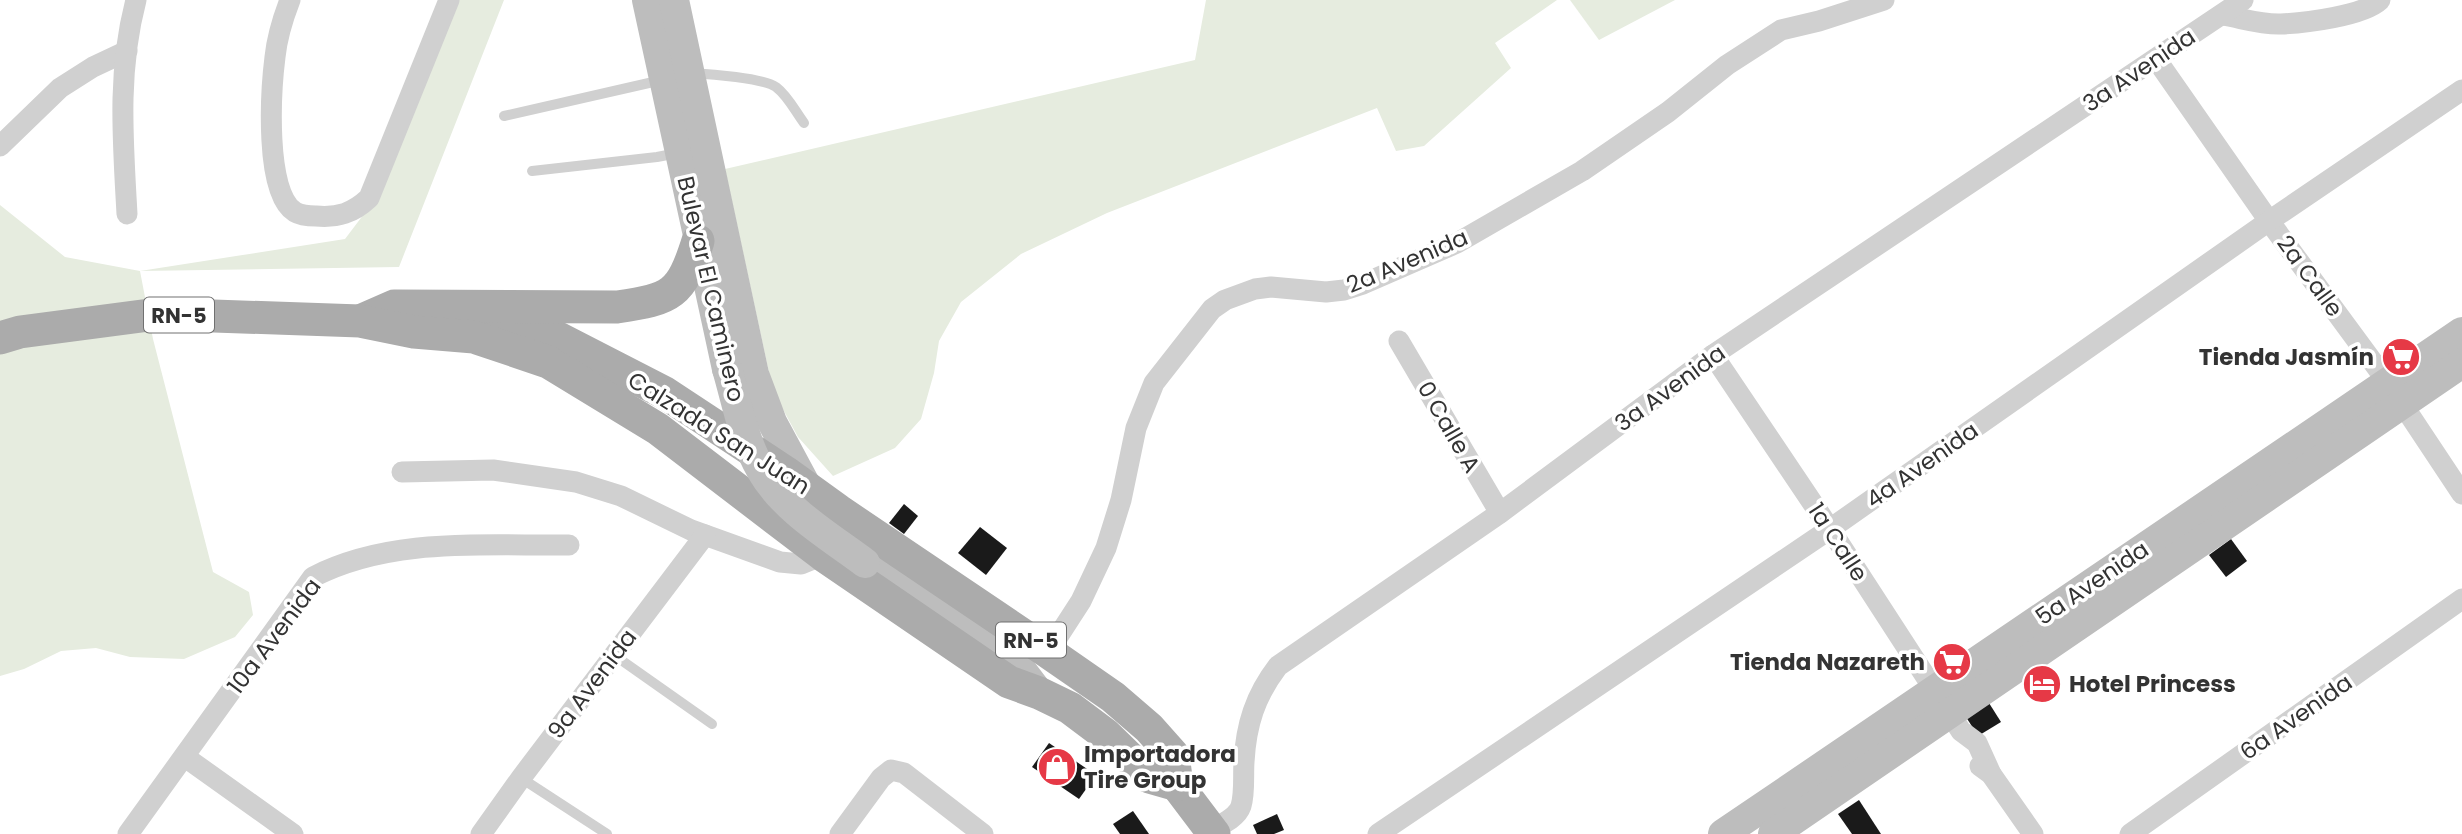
<svg xmlns="http://www.w3.org/2000/svg" width="2462" height="834" font-family="Poppins,sans-serif">
	<rect width="100%" height="100%" fill="#fff"/>
	<g fill="#e6ecdf">
		<path d="M446 0H504L399 267 140 271 153 339 213 572 249 592 253 615 235 637 184 659 130 657 96 648 61 651 24 669 0 676V205L65 257 140 271 345 239 370 206Z"/>
		<path d="M1206 0H1557L1495 43 1511 68 1424 146 1396 151 1377 108 1107 213 1021 254 961 302 939 341 934 373 921 419 895 448 833 476 798 437 773 391 725 169 1195 60Z"/>
		<path d="M1570 0H1675L1599 40Z"/>
	</g>
	<g fill="#1a1a1a">
		<path d="M2406 346 2414 358 2396 369 2388 357Z"/>
		<path d="M904 504 918 516 904 534 889 523Z"/>
		<path d="M980 527 1007 548 986 575 958 553Z"/>
		<path d="M2231 539 2247 561 2226 577 2209 555Z"/>
		<path d="M1954 648 1966 664 1951 675 1939 659Z"/>
		<path d="M2046 668 2058 687 2038 700 2026 681Z"/>
		<path d="M1989 703 2001 722 1978 736 1966 717Z"/>
		<path d="M1049 743 1096 775 1079 799 1032 767Z"/>
		<path d="M1859 800 1881 834H1852L1838 814Z"/>
		<path d="M1133 811 1149 834H1120L1113 824Z"/>
		<path d="M1277 814 1284 830 1274 834H1257L1253 825Z"/>
	</g>
	<g fill="none" stroke-linecap="round" stroke-linejoin="round">
		<g stroke="#d0d0d0" stroke-width="10">
			<path d="M692 73C710 74 763 78 776 87 788 96 795 111 804 123"/>
			<path d="M504 116 662 80"/>
			<path d="M532 171 657 157 678 153"/>
			<path d="M614 655 712 724"/>
			<path d="M521 778 607 834"/>
		</g>
		<g stroke="#d0d0d0" stroke-width="21">
			<path d="M290 0C283 18 277 38 275 57 271 89 264 193 295 212 300 215 310 216 316 216 338 218 353 213 369 198L449 0"/>
			<path d="M2222 15C2241 18 2262 25 2281 24 2305 23 2363 16 2380 0"/>
			<path d="M2156 59 2269 221 2389 384 2462 494"/>
			<path d="M0 146 60 88 93 67 127 51"/>
			<path d="M127 214C123 141 117 72 136 0"/>
			<path d="M1399 341 1500 513"/>
			<path d="M1713 355 1830 529 1961 731 1977 743 1991 774"/>
			<path d="M402 472 493 470 576 482 621 496 691 530 780 562 801 564 823 555"/>
			<path d="M1048 652 1081 601 1106 548 1121 500 1136 428 1154 383 1212 309 1225 300 1255 289 1271 287 1326 292 1344 290 1363 284 1457 243 1582 171 1668 112 1727 65 1781 30 1819 21 1884 0"/>
			<path d="M185 757 293 834"/>
			<path d="M1980 766 1991 774 2033 834"/>
			<path d="M1212 829C1222 824 1237 818 1241 806 1245 793 1243 775 1244 762 1246 725 1255 696 1278 666L1500 513 1713 355 2243 0"/>
			<path d="M128 834 313 577C391 537 483 546 569 545"/>
			<path d="M481 834 521 778 705 535"/>
			<path d="M840 834 881 778 891 770 904 773 983 834"/>
			<path d="M1378 834 1830 529 2269 221 2462 90"/>
			<path d="M2130 834 2462 599"/>
		</g>
		<g stroke="#bdbdbd" stroke-width="30">
			<path d="M647 0 727 369"/>
			<path d="M674 0 754 374 772 422 808 489"/>
			<path d="M865 563 979 637 1020 668 1039 693"/>
			<path d="M1723 834 2462 332"/>
			<path d="M1773 834 2462 363"/>
		</g>
		<g stroke="#ababab" stroke-width="33">
			<path d="M470 319 497 321 558 338 665 393 785 472 839 511 1048 652 1113 697 1149 728 1173 755 1177 785 1214 834"/>
			<path d="M362 320 394 306 617 307C672 299 681 295 698 241"/>
			<path d="M0 338 20 332 157 314 360 321 414 332 474 337 548 362 658 429 823 555 1009 682 1039 693 1070 708 1106 735 1149 777 1177 785"/>
		</g>
		<path stroke="#bdbdbd" stroke-width="30" d="M727 369C737 403 743 439 761 470 784 510 829 536 865 563"/>
	</g>
	<defs>
		<g id="supermarket-disc" transform="scale(2.0125)"><circle r="9.5" fill="#e63946" stroke="#fff"/><path d="M-6-5.5h2.5l.6 2H6L4.5 2H-2.5L-4.4-4H-6ZM-1.5 3.2a1.3 1.3 0 1 0 .1 0ZM3 3.2a1.3 1.3 0 1 0 .1 0Z" fill="#fff"/></g>
		<g id="hotel-disc" transform="scale(2.0125)"><circle r="9.5" fill="#e63946" stroke="#fff"/><path d="M-6-4.5h1.5V1H6V5H4.5V3h-9V5H-6ZM-4 0a1.8 1.8 0 1 1 3.6 0ZM.5 0V-2.5h3Q6-2.5 6 0Z" fill="#fff"/></g>
		<g id="shop-disc" transform="scale(2.0125)"><circle r="9.5" fill="#e63946" stroke="#fff"/><path d="M-5-2.5h2.3a2.7 3.5 0 0 1 5.4 0H5L5.5 6h-11ZM-1.5-2.5h3a1.5 2.3 0 0 0-3 0Z" fill="#fff"/></g>
	</defs>
	<g fill-rule="evenodd">
		<use href="#supermarket-disc" x="2401" y="357"/>
		<use href="#supermarket-disc" x="1952" y="662"/>
		<use href="#hotel-disc" x="2042" y="684"/>
		<use href="#shop-disc" x="1057" y="767"/>
	</g>
	<g text-anchor="middle" dominant-baseline="central" stroke-width="7" stroke-linejoin="round" paint-order="stroke">
		<g fill="#fff" stroke="#707070" stroke-width="2">
			<rect x="144" y="297.5" width="70" height="35" rx="5"/>
			<rect x="996" y="622.5" width="70" height="35" rx="5"/>
		</g>
		<g font-size="21" font-weight="bold" fill="#333">
			<text x="179" y="315">RN-5</text>
			<text x="1031" y="640">RN-5</text>
		</g>
		<g font-size="23" fill="#333" stroke="#fff">
			<text transform="translate(2139 70) rotate(-34)">3a Avenida</text>
			<text transform="translate(1407 261) rotate(-23)">2a Avenida</text>
			<text transform="translate(2310 276) rotate(54)">2a Calle</text>
			<text transform="translate(711 289) rotate(77)">Bulevar El Caminero</text>
			<text transform="translate(1670 388) rotate(-36)">3a Avenida</text>
			<text transform="translate(1449 427) rotate(60)">0 Calle A</text>
			<text transform="translate(719 433) rotate(32)">Calzada San Juan</text>
			<text transform="translate(1922 465) rotate(-35)">4a Avenida</text>
			<text transform="translate(1838 542) rotate(57)">1a Calle</text>
			<text transform="translate(2092 583) rotate(-34)">5a Avenida</text>
			<text transform="translate(274 636) rotate(-53)">10a Avenida</text>
			<text transform="translate(592 684) rotate(-53)">9a Avenida</text>
			<text transform="translate(2296 717) rotate(-35)">6a Avenida</text>
		</g>
		<g font-size="23" font-weight="bold" fill="#333" stroke="#fff" text-anchor="end">
			<text x="2374" y="357">Tienda Jasmín</text>
			<text x="1925" y="662">Tienda Nazareth</text>
			<text x="2069" y="684" text-anchor="start">Hotel Princess</text>
			<text x="1084" y="754" text-anchor="start">Importadora<tspan x="1084" dy="26">Tire Group</tspan></text>
		</g>
	</g>
</svg>
